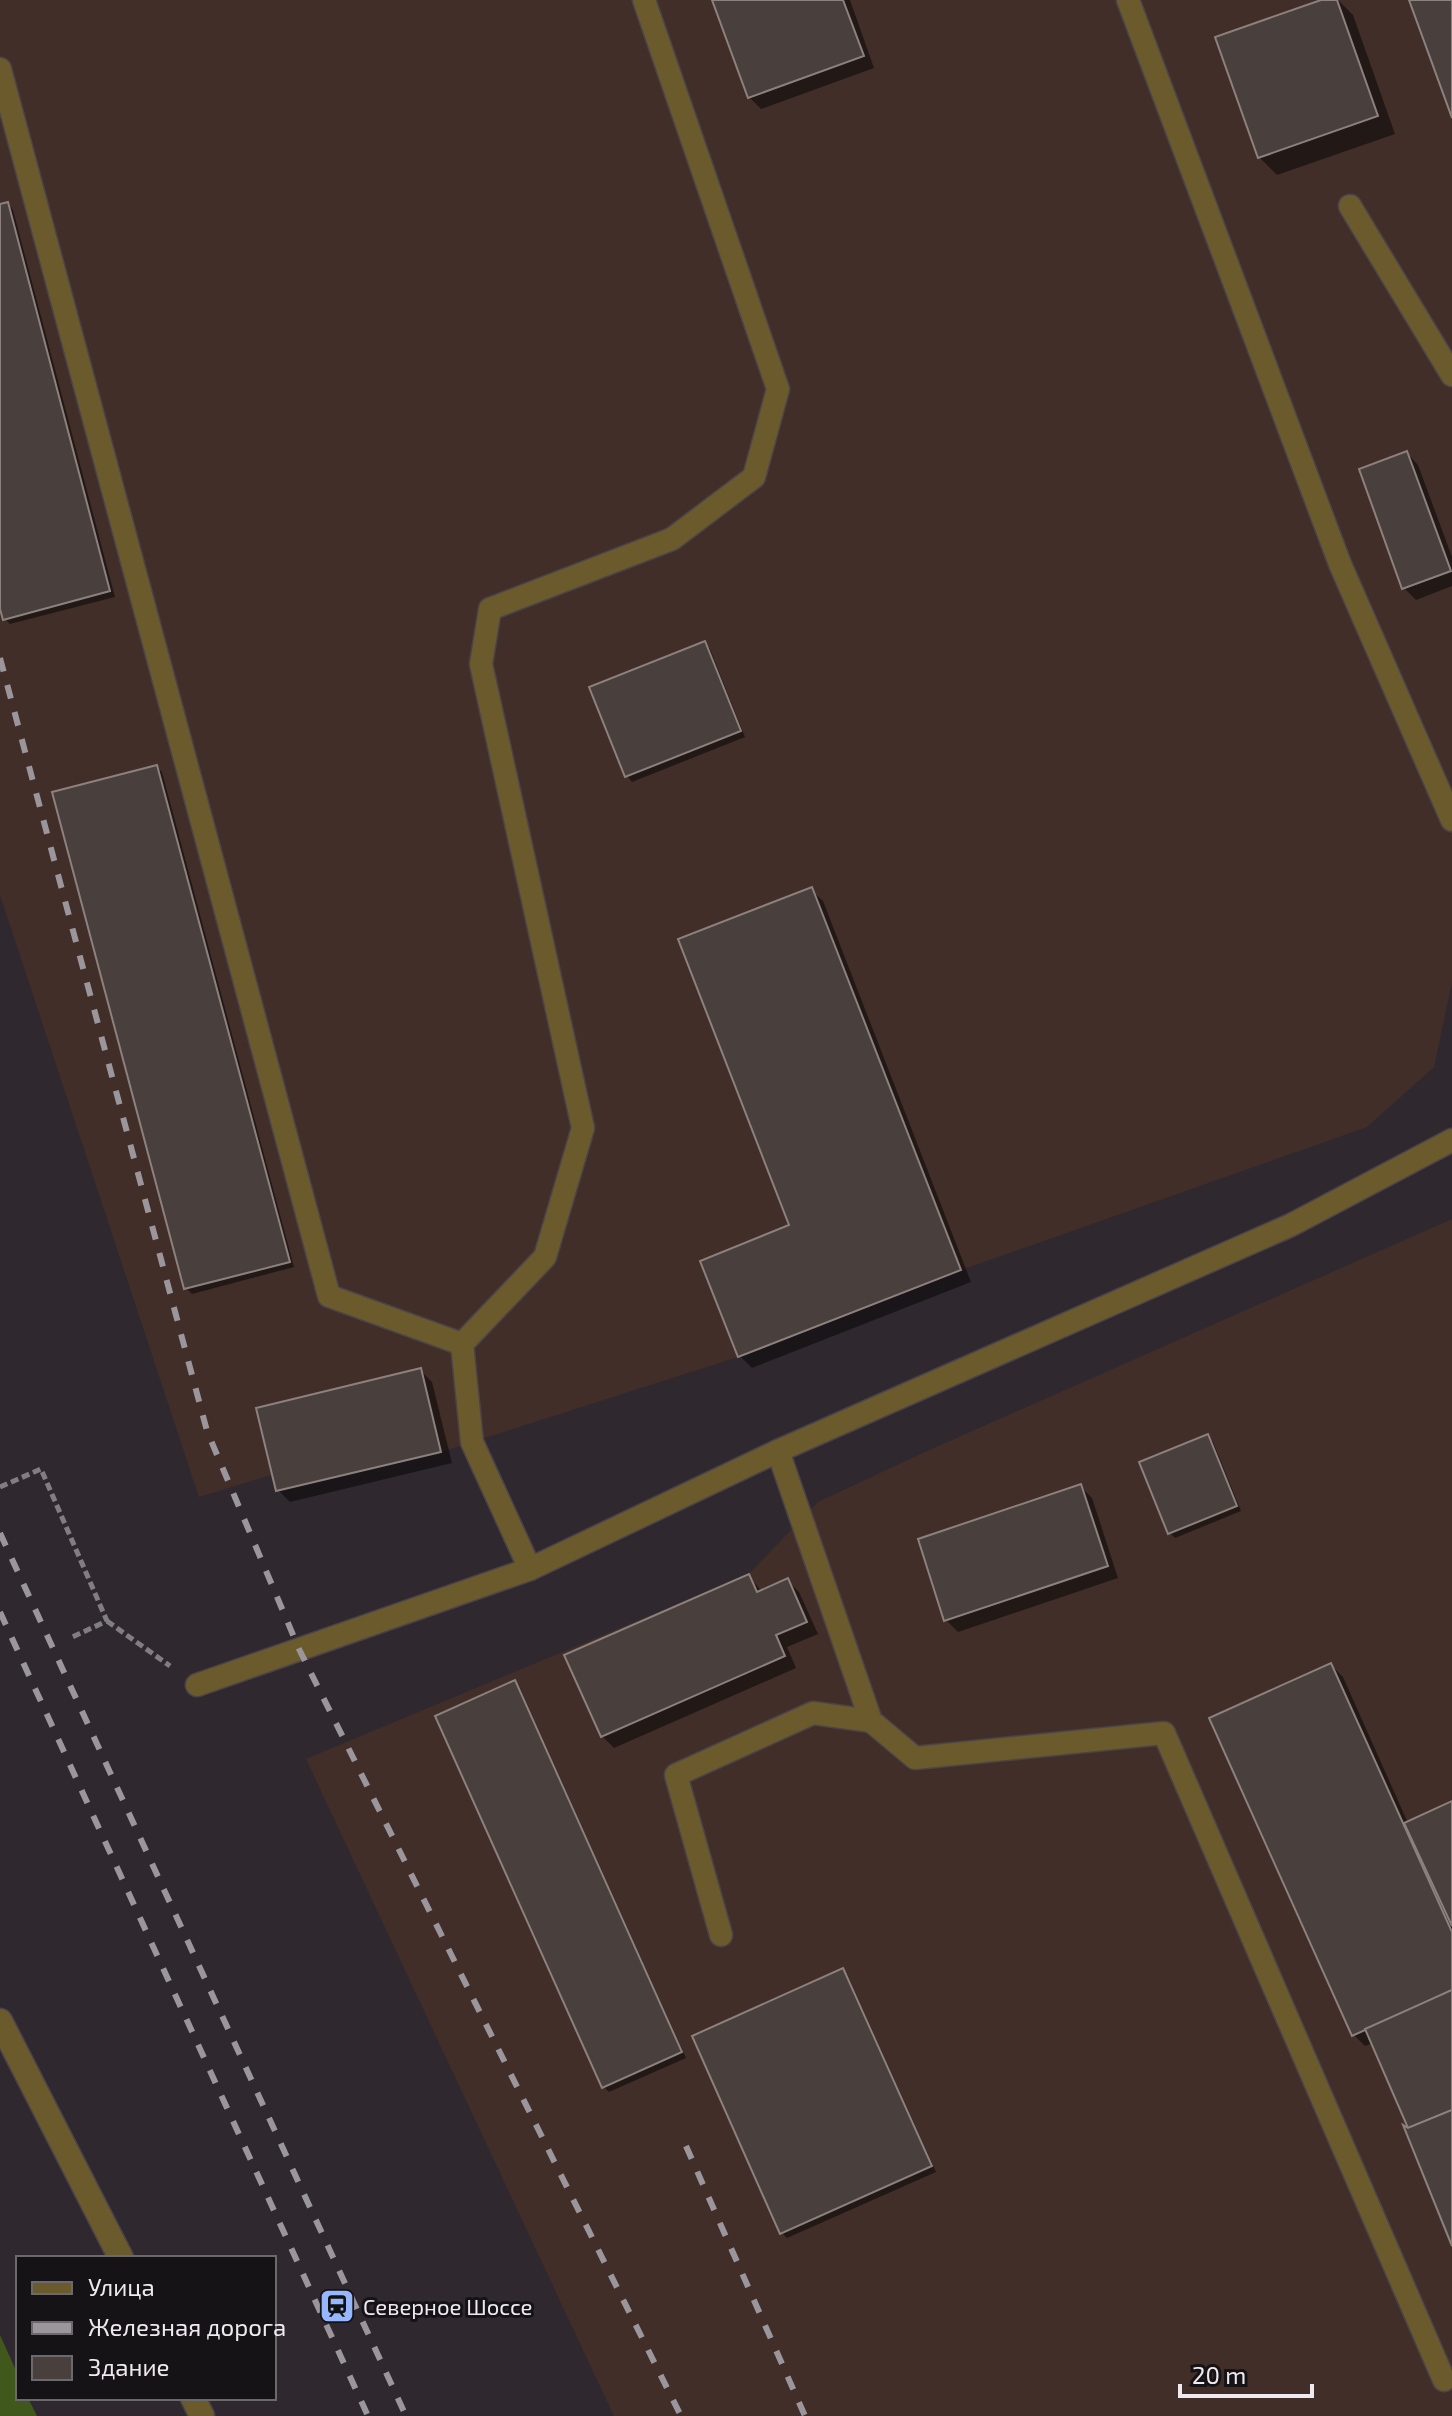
<svg xmlns="http://www.w3.org/2000/svg" width="1452" height="2416" font-family="'Exo 2',sans-serif">
	<rect width="100%" height="100%" fill="#2f292f"/>
	<g fill="#412e28">
		<path d="M0 0H1452V982L1434 1067 1367 1127 961 1270 738 1357 441 1452 276 1491 271 1475 199 1497 0 895Z"/>
		<path d="M1452 1219V2416H614L306 1759 749 1574 818 1502 927 1451Z"/>
	</g>
	<path fill="#41581d" d="M0 2335 18 2375V2398H28L37 2416H0Z"/>
	<g fill="#0007">
		<path d="M714 0H850L874 68 761 109 749 97Z"/>
		<path d="M1327 0H1338L1353 15 1395 134 1277 175 1259 157Z"/>
		<path d="M8 204 13 210 115 597 10 624 5 619 0 601V206Z"/>
		<path d="M1407 453 1418 465 1452 557V586L1416 600 1404 588Z"/>
		<path d="M705 644 710 649 745 737 632 782 627 776Z"/>
		<path d="M157 767 162 772 294 1267 192 1294 186 1288Z"/>
		<path d="M811 890 823 901 971 1282 752 1368 740 1356 792 1227Z"/>
		<path d="M420 1370 432 1382 452 1463 290 1502 278 1490Z"/>
		<path d="M1207 1436 1213 1442 1241 1511 1175 1538 1170 1533Z"/>
		<path d="M1080 1486 1092 1498 1118 1578 958 1632 946 1620Z"/>
		<path d="M749 1576 762 1592 787 1580 799 1592 818 1634 787 1647 796 1668 614 1748 602 1736Z"/>
		<path d="M1331 1665 1343 1677 1408 1823 1452 1803V2241L1412 2132 1373 2043 1365 2046 1353 2034Z"/>
		<path d="M515 1683 520 1688 686 2058 609 2092 604 2087Z"/>
		<path d="M843 1971 848 1976 936 2172 787 2238 782 2233Z"/>
	</g>
	<g fill="#493f3c" stroke="#8c817e" stroke-width="2">
		<path d="M712 0H843L864 56 748 98Z"/>
		<path d="M1321 0H1337L1378 116 1258 158 1215 37Z"/>
		<path d="M1409 0H1452V118Z"/>
		<path d="M8 202 110 591 3 620 0 609V204Z"/>
		<path d="M1407 451 1451 571 1402 589 1359 469Z"/>
		<path d="M705 641 741 731 625 777 589 687Z"/>
		<path d="M157 765 290 1262 184 1289 52 792Z"/>
		<path d="M812 887 961 1270 738 1357 700 1261 789 1225 678 939Z"/>
		<path d="M421 1368 441 1452 276 1491 256 1408Z"/>
		<path d="M1208 1434 1237 1506 1168 1534 1139 1462Z"/>
		<path d="M1081 1484 1108 1566 944 1621 918 1539Z"/>
		<path d="M749 1574 757 1592 788 1578 807 1622 776 1635 785 1656 601 1737 564 1655Z"/>
		<path d="M1331 1663 1452 1932V1990L1352 2036 1209 1718Z"/>
		<path d="M515 1680 682 2052 602 2088 435 1716Z"/>
		<path d="M1452 1801V1926L1404 1823Z"/>
		<path d="M843 1968 932 2166 780 2234 692 2036Z"/>
		<path d="M1452 1990V2110L1408 2128 1365 2029Z"/>
		<path d="M1452 2110V2246L1403 2125 1408 2128Z"/>
	</g>
	<g fill="none" stroke-linecap="round" stroke-linejoin="round">
		<g stroke="#4a444a" stroke-width="25">
			<g id="lane">
				<path d="M1128 0 1340 564 1452 820"/>
				<path d="M0 69 329 1296 462 1344"/>
				<path d="M1350 206 1452 375"/>
				<path d="M778 1451 871 1721 915 1758 1164 1733 1444 2380"/>
				<path d="M530 1569 472 1442 462 1344 545 1257 583 1128 481 664 490 609 672 539 754 477 778 389 644 0"/>
				<path d="M197 1685 530 1569 778 1451 1291 1225 1452 1140"/>
				<path d="M721 1935 676 1775 813 1713 871 1721"/>
			</g>
		</g>
		<g stroke="#4a444a" stroke-width="27">
			<g id="street">
				<path d="M0 2021 121 2258"/>
				<path d="M193 2398 202 2416"/>
			</g>
		</g>
		<g stroke="#827d82" stroke-width="5" stroke-dasharray="8 4" stroke-linecap="butt">
			<path d="M0 1487 41 1469 107 1621 70 1638"/>
			<path d="M107 1621 170 1666"/>
		</g>
		<use href="#lane" stroke="#6b5a2b" stroke-width="22"/>
		<use href="#street" stroke="#6b5a2b" stroke-width="24"/>
		<g stroke="#9b969c" stroke-width="6" stroke-dasharray="14 14" stroke-linecap="butt">
			<path d="M0 658 207 1431 299 1649 681 2416"/>
			<path d="M0 1533 406 2416"/>
			<path d="M0 1612 368 2416"/>
			<path d="M686 2146 805 2416"/>
		</g>
	</g>
	<defs>
		<g id="station-square" transform="scale(1.8)"><rect x="-9" y="-9" width="18" height="18" rx="4" fill="#96b6fd" stroke="#161316"/><path d="M-3-6H3Q5-6 5-4V2Q5 4 3 4L4.5 6H3L1.5 4h-3L-3 6H-4.5L-3 4Q-5 4-5 2V-4Q-5-6-3-6ZM-3.5-4v3h7v-3ZM-3.5 1v1.5H-2V1ZM2 1v1.5H3.5V1Z" fill="#111"/></g>
	</defs>
	<g fill-rule="evenodd">
		<use href="#station-square" x="337" y="2306"/>
	</g>
	<g text-anchor="middle" dominant-baseline="central" stroke-width="6" stroke-linejoin="round" paint-order="stroke">
		<g font-size="22" fill="#eeeaef" stroke="#161316" text-anchor="start">
			<text x="363" y="2306">Северное Шоссе</text>
		</g>
	</g>
	<rect x="16" y="2256" width="260" height="144" fill="#161316" stroke="#6c696d" stroke-width="2"/>
	<rect x="32" y="2282" width="40" height="12" fill="#6b5a2b" stroke="#6c696d" stroke-width="2"/>
	<text x="88" y="2296" font-size="24" fill="#eeeaef">Улица</text>
	<rect x="32" y="2322" width="40" height="12" fill="#9b969c" stroke="#6c696d" stroke-width="2"/>
	<text x="88" y="2336" font-size="24" fill="#eeeaef">Железная дорога</text>
	<rect x="32" y="2356" width="40" height="24" fill="#493f3c" stroke="#6c696d" stroke-width="2"/>
	<text x="88" y="2376" font-size="24" fill="#eeeaef">Здание</text>
	<path d="M1180 2384v12h132v-12" fill="none" stroke="#eeeaef" stroke-width="4"/>
	<text x="1192" y="2384" font-size="24" fill="#eeeaef" stroke="#161316" stroke-width="6" paint-order="stroke">20 m</text>
</svg>
